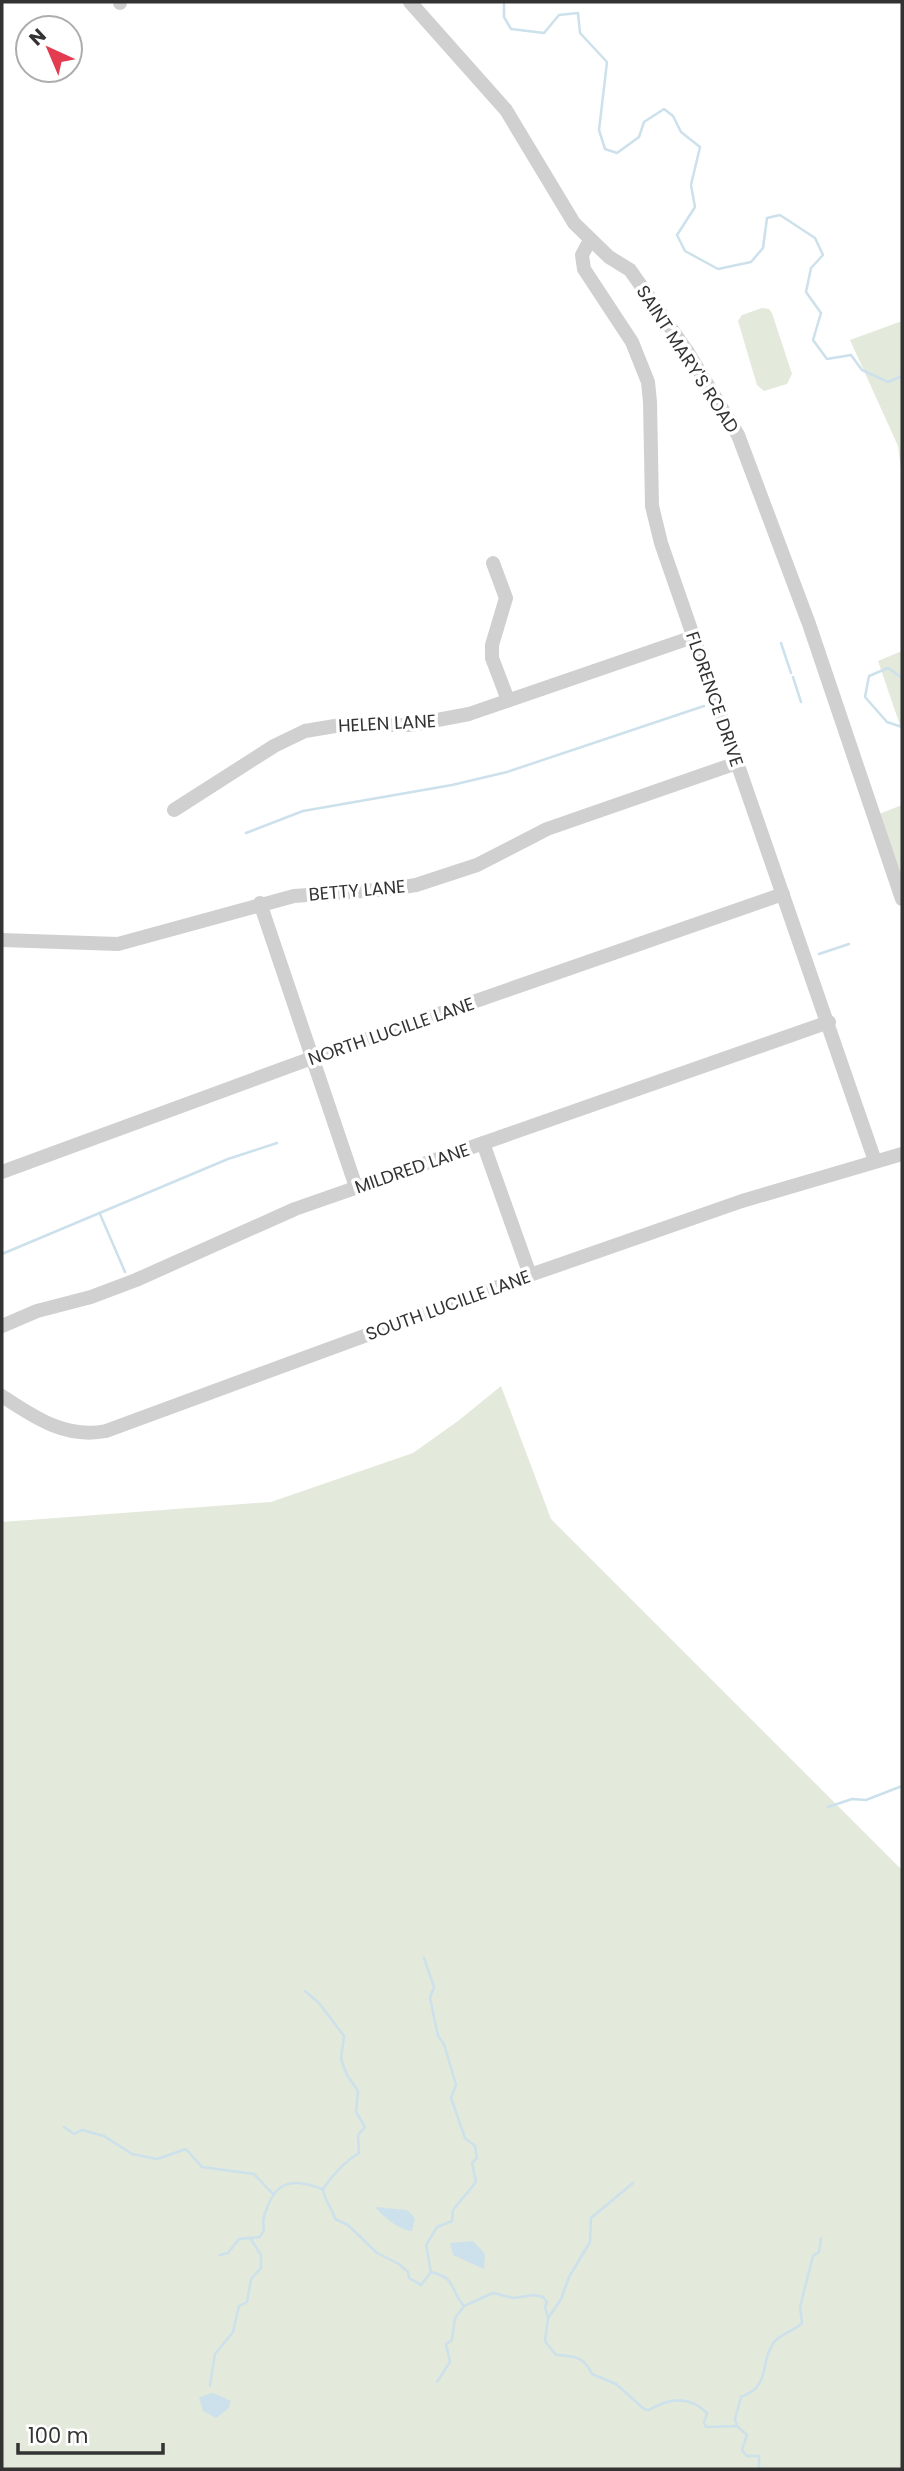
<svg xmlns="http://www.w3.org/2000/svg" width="904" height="2471" font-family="Poppins,sans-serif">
	<rect width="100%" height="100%" fill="#fff"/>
	<g fill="#e3e9db">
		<path d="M762 308 769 309 772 313 792 374 787 384 764 391 757 385 738 321 742 315Z"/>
		<path d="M902 321V478L898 446 850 340Z"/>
		<path d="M902 651V731L878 661Z"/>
		<path d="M902 805V879L879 814Z"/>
		<path d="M501 1386 551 1519 902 1870V2469H2V1522L271 1502 413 1453 458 1421Z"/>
	</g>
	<g fill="#cce1eb">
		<path d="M375 2207 407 2210 415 2218 412 2231C401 2231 382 2216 375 2207Z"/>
		<path d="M473 2241 485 2254 484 2269 453 2255 450 2243Z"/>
		<path d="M213 2393 231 2401 228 2409 216 2418 203 2411 199 2397Z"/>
	</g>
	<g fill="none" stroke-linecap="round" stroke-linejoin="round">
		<g stroke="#cce1eb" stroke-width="2.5">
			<path d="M504 2V17L511 29 544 33 559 15 578 13 580 33 607 62 599 130 605 149 617 153 639 137 644 122 664 109 673 116 681 132 700 147 691 185 695 207 677 235 685 251 718 269 751 262 763 248 767 218 780 215 815 238 823 255 811 268 806 292 821 313 813 340 827 359 851 355 862 370 888 382 902 376"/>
			<path d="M781 643 791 673"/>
			<path d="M793 677 801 702"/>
			<path d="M902 678 888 668 869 676 865 697 887 722 902 727"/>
			<path d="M246 833 303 811 452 785 507 772 704 706"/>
			<path d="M819 954 849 944"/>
			<path d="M100 1214 125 1272"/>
			<path d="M2 1254 228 1159 277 1143"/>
			<path d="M828 1807 852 1799 866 1800 902 1786"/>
			<path d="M424 1958 434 1987 430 1998 438 2036 444 2044 456 2085 451 2098 465 2138 475 2146 477 2158 472 2163 476 2182 453 2210 452 2221 437 2227 426 2245 431 2272C457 2278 449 2289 464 2306L493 2293 514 2298 534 2295 543 2297 547 2302 545 2307 548 2318 545 2341 556 2355C573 2356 584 2356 592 2374L616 2384 644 2409 649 2410C669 2398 689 2395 707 2413L704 2423 706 2427 737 2426 747 2435 742 2450 747 2456H759V2469"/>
			<path d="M305 1991 319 2003 344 2036 341 2059 347 2075 358 2091 356 2112 365 2127 358 2135 359 2153C345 2161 332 2176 323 2189 324 2201 332 2207 335 2219L348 2225 377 2253 399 2264 408 2272 409 2278 421 2285 431 2272"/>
			<path d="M64 2127 74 2134 82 2130 104 2136 132 2154 157 2159 186 2149 202 2167 254 2174 272 2193"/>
			<path d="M220 2255 228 2253 239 2239 250 2238"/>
			<path d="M549 2317 561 2299 569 2277 590 2242 591 2218 633 2183"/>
			<path d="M437 2382 450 2362 446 2344 452 2340 455 2318 464 2306"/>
			<path d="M210 2385 215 2354 233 2332 239 2306 247 2302 251 2279 261 2268V2255L250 2238 260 2237 264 2230C262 2221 264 2216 267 2208 277 2179 296 2179 322 2189"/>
			<path d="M737 2426 735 2419 741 2397C745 2395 753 2392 756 2388 768 2374 762 2359 774 2342 781 2334 794 2331 802 2323L800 2307 813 2256 819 2252 821 2238"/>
		</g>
		<g stroke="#d0d0d0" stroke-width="14">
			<path d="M410 2 506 110 574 223 609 257 630 270 687 351 738 435 809 624 902 899"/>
			<path d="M120 3V2"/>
			<path d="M590 240 582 255 584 269 632 342 648 382 650 402 652 506 661 543 875 1161"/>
			<path d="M493 563 506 598 492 645V658L508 700"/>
			<path d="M174 810 274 746 305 731 341 725H411L469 714 693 637"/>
			<path d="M260 903 356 1187"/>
			<path d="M2 940 118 944 294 896 391 889 416 885 477 865 547 829 737 763"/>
			<path d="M483 1143 530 1275"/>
			<path d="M2 1172 312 1058 783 894"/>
			<path d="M2 1326 37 1311 91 1297 136 1280 295 1209 829 1022"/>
			<path d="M2 1396C34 1417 65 1439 106 1431L530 1275 742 1201 902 1154"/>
		</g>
	</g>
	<g text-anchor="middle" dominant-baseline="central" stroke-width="7" stroke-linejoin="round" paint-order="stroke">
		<g font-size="18" fill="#333" stroke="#fff">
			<text transform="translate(688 359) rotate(57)">SAINT MARY'S ROAD</text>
			<text transform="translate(715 699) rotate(71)">FLORENCE DRIVE</text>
			<text transform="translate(387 723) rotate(-3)">HELEN LANE</text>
			<text transform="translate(357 890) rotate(-5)">BETTY LANE</text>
			<text transform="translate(391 1031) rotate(-19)">NORTH LUCILLE LANE</text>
			<text transform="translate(412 1168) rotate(-19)">MILDRED LANE</text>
			<text transform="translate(448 1305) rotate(-20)">SOUTH LUCILLE LANE</text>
		</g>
	</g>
	<rect width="904" height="2471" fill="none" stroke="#333333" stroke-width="7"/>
	<g transform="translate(49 49) rotate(316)"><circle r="33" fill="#ffffff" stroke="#adadad" stroke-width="2"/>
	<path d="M0-5L12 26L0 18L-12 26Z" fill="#e33b4f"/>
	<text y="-10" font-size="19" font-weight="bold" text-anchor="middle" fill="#333333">N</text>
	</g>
	<path d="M18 2443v10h145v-10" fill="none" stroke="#333333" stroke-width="3.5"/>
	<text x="28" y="2443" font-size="21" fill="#333333" stroke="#ffffff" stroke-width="5" paint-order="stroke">100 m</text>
</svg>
